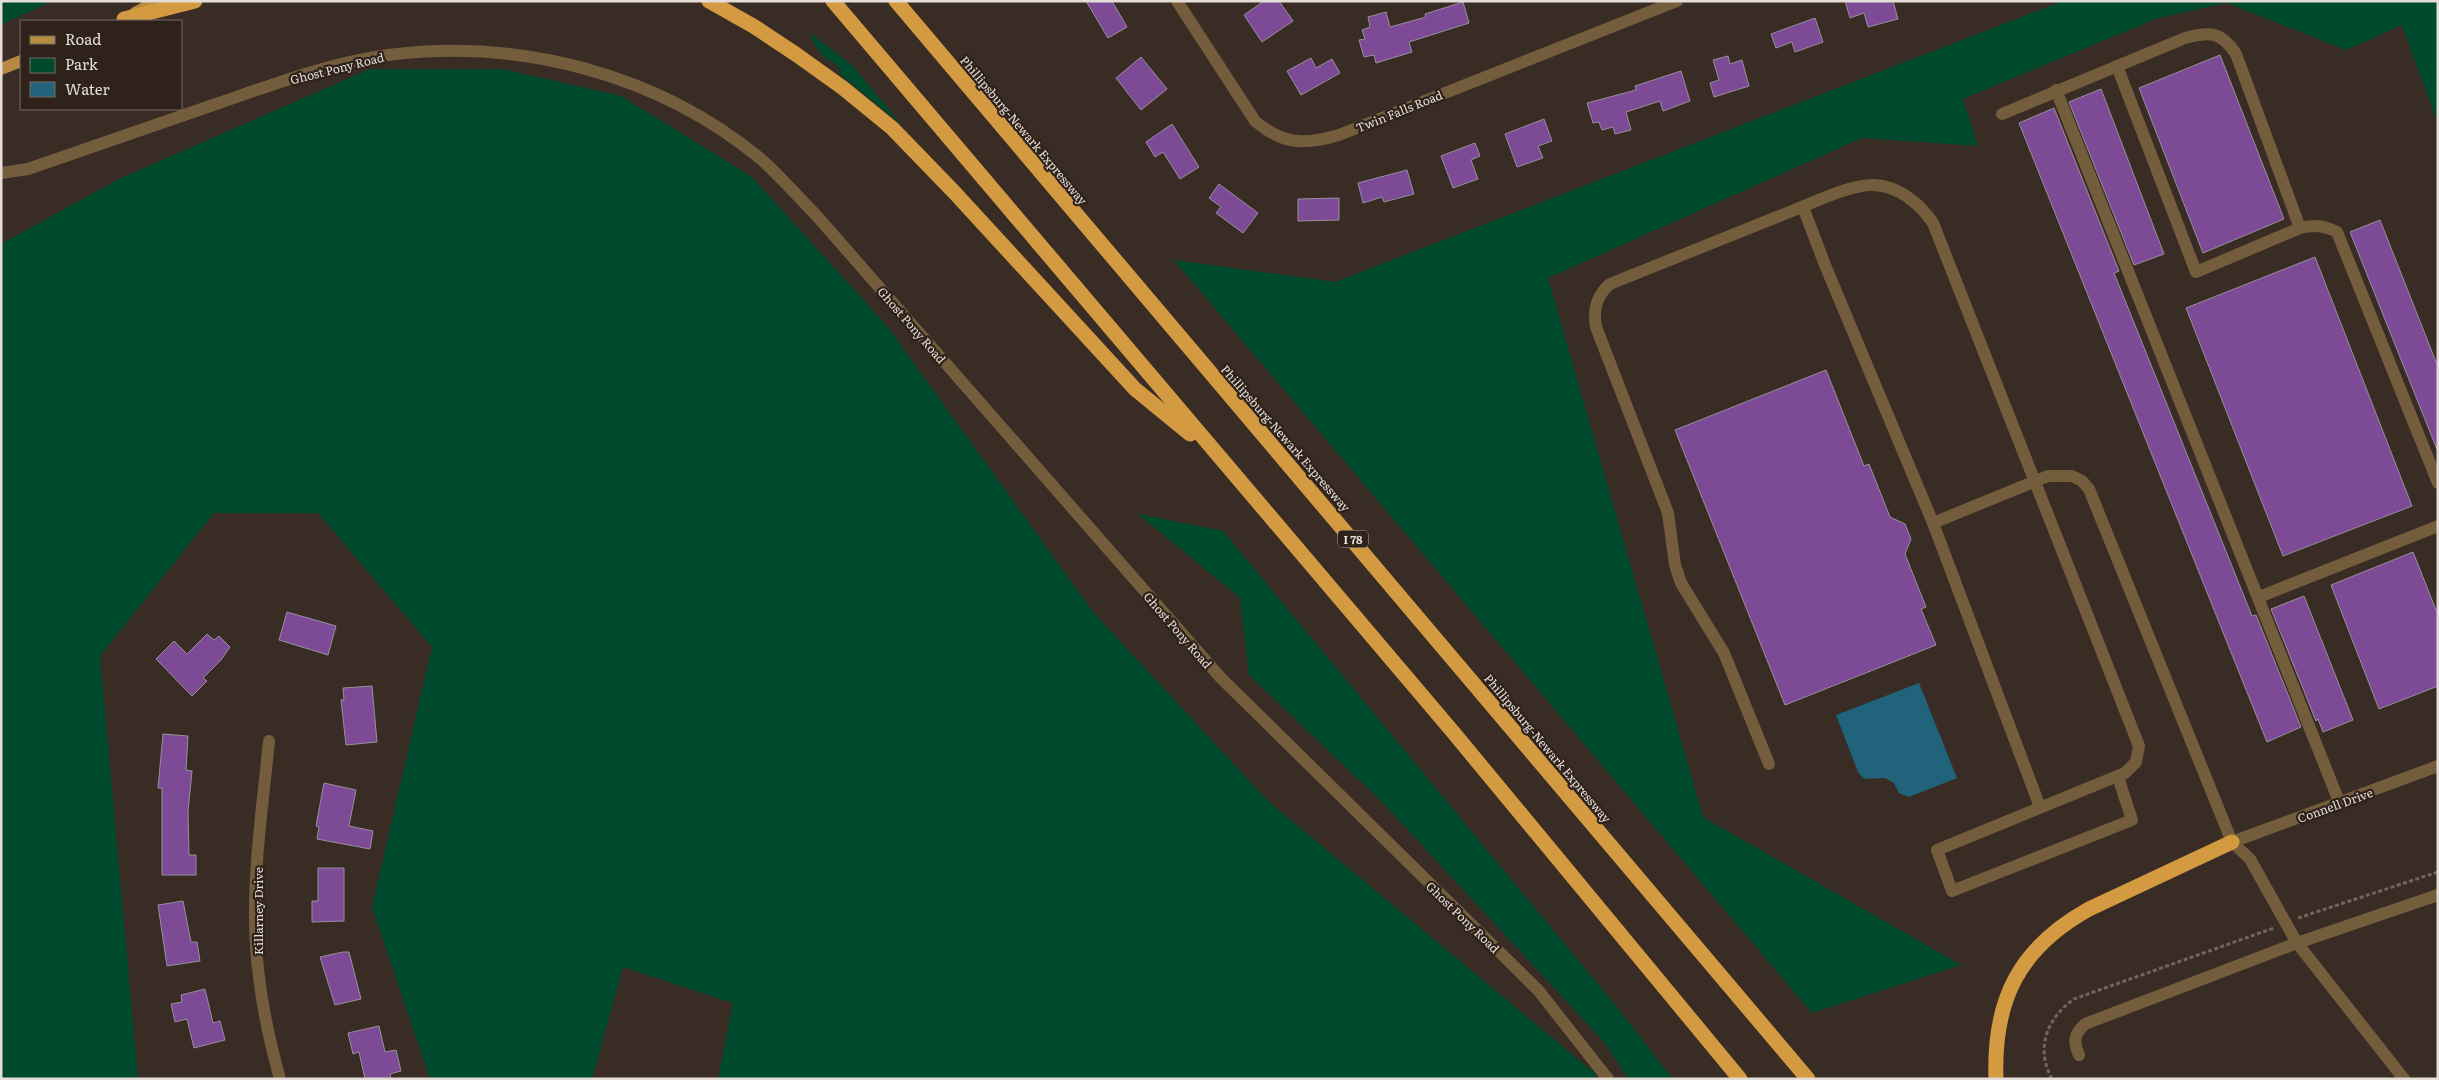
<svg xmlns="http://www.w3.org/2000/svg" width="2439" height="1080" font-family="Literata,serif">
	<rect width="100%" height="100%" fill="#382c24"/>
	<g fill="#004a2e">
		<path d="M1 1H52L1 25Z"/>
		<path d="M2063 1H2438V124L2402 25 2346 50 2227 3 2158 18 1963 99 1978 146 1862 138 1548 278 1703 817 1961 965 1812 1013 1174 260 1335 282Z"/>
		<path d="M810 33 852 65 902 125 842 76 837 65 824 57 814 44Z"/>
		<path d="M370 69H503L621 96 752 177 887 326 1093 612 1268 801 1597 1075 1592 1079H718L733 1003 623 967 592 1079H430L372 907 432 647 318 513H214L100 656 138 1079H1V244L121 178Z"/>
		<path d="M1138 514 1223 531 1616 1006 1673 1079H1628L1605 1043 1382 802 1249 675 1240 598Z"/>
	</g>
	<path fill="#20637a" d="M1919 683 1957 778 1909 797 1899 793 1894 783 1885 778 1864 779 1858 772 1836 715Z"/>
	<g fill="#7d4b95" stroke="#988f9d">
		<path d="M1086 1H1112L1127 27 1108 38Z"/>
		<path d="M1264 1H1279L1293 21 1262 42 1244 15Z"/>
		<path d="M1845 1H1893L1898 19 1868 27 1864 13 1850 18Z"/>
		<path d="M1463 2 1469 23 1409 42 1412 52 1376 63 1374 55 1364 57 1359 40 1365 39 1362 30 1370 27 1368 17 1386 12 1390 27 1426 17 1425 14Z"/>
		<path d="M1815 18 1823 42 1795 52 1792 42 1776 48 1771 34Z"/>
		<path d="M2220 55 2284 219 2203 253 2139 88Z"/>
		<path d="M1728 56 1730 64 1742 60 1749 86 1714 97 1710 83 1719 80 1713 60Z"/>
		<path d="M1141 57 1167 89 1141 110 1116 78Z"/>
		<path d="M1311 58 1316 68 1332 59 1340 73 1301 95 1287 71Z"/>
		<path d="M1681 71 1690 101 1663 111 1660 101 1626 112 1631 130 1615 134 1613 127 1602 130 1599 122 1593 123 1587 103 1636 90 1635 86Z"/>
		<path d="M2101 89 2164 254 2134 265 2069 102Z"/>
		<path d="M2054 108 2119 271 2114 273 2252 616 2256 615 2301 727 2267 742 2019 123Z"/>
		<path d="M1544 119 1552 141 1538 146 1543 158 1517 167 1505 134Z"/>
		<path d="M1172 124 1199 167 1180 179 1163 152 1155 157 1146 142Z"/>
		<path d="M1475 143 1480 156 1471 160 1478 179 1453 188 1441 156Z"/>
		<path d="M1407 170 1414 194 1384 202 1382 197 1363 203 1358 183Z"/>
		<path d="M1219 184 1258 213 1243 233 1216 213 1221 207 1209 198Z"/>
		<path d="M1339 198V220L1298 221V199Z"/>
		<path d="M2380 220 2438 367V452L2350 232Z"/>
		<path d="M2315 257 2412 506 2283 556 2186 308Z"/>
		<path d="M1826 370 1864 466 1869 464 1890 517 1905 524 1911 539 1905 554 1926 607 1921 609 1936 645 1785 705 1675 430Z"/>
		<path d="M2413 552 2438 615V686L2379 709 2331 585Z"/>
		<path d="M2304 596 2353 720 2323 732 2318 719 2316 721 2271 609Z"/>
		<path d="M287 612 336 626 328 655 279 640Z"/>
		<path d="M207 634 214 640 219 636 230 647 221 660 203 678 207 681 192 696 156 659 174 641 187 654Z"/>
		<path d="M372 686 377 742 346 745 341 700H344L343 688Z"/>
		<path d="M163 734 188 736 186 770 192 771 188 812 189 855H196V875H162V788H158Z"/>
		<path d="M324 783 356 790 349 826 373 831 370 849 317 839 319 827 316 826Z"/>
		<path d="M318 868H344V921L312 922V901H318Z"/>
		<path d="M183 901 191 942H197L200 961 167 966 158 905Z"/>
		<path d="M343 952H349L361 999 335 1005 320 957Z"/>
		<path d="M205 989 213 1023 220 1021 225 1040 194 1048 187 1019 175 1022 171 1004 182 1002 181 995Z"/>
		<path d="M379 1026 385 1052 396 1050 401 1071 390 1074 391 1079H365L359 1052 353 1054 348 1033Z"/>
	</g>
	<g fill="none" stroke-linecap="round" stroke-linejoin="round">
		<g stroke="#71665e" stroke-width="3" stroke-dasharray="4 2.5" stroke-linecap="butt">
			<path d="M2298 918 2438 872"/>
			<path d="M2052 1079C2035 1048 2047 1018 2074 999L2274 928"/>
		</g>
		<g stroke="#745d3c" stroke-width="12">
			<path d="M1177 1 1255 121C1283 145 1305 145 1339 135L1677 1"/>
			<path d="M2117 66 2196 272 2300 228C2315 225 2323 225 2337 232L2438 483"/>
			<path d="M2056 90 2340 804"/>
			<path d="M2002 114 2185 38C2210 31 2222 32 2236 54L2300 228"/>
			<path d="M1 173 28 169C91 147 155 125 219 103 274 84 330 63 388 55 520 38 659 74 762 160 781 177 798 197 816 215L1220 677 1538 990 1608 1079"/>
			<path d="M1803 207 1825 265 1933 523 2040 807"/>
			<path d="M1933 523 2048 476H2072L2082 481 2089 489 2232 842 2250 859 2297 943 2404 1079"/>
			<path d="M2259 597 2438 526"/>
			<path d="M269 741C263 802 254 863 255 924 256 976 266 1029 280 1079"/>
			<path d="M1769 764 1724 653 1681 583 1675 565 1668 513 1596 327C1593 310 1596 296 1610 284 1669 260 1728 237 1787 213 1811 204 1850 184 1874 185 1899 186 1920 204 1933 223L2139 746 2136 762 2125 773 1937 850 1952 891 2132 820 2118 777"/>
			<path d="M2232 842 2438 766"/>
			<path d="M2079 1055C2073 1042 2074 1034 2085 1024L2297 943 2438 895"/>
		</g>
		<g stroke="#b98941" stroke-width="12">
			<path d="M135 13 157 1"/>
			<path d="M1 69 21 61"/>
		</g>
		<g stroke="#d49a41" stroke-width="15">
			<path d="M709 1 755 27 797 55 843 88 892 128 954 192 1135 389 1190 434"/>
			<path d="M833 1 1453 732 1740 1079"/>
			<path d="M896 1 1808 1079"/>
			<path d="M124 19 195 1"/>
			<path d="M1996 1079C1993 1000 2019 948 2089 909L2232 842"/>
		</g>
	</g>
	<g text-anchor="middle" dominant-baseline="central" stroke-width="4.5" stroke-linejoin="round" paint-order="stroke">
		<rect fill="#2e221a" stroke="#aea59e" stroke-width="1" x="1338" y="530.5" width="30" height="17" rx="4"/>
		<g font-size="11" font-weight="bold" fill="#e5ddd7">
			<text x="1353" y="539">I 78</text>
		</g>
		<g font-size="12" fill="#e5ddd7" stroke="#2e221a">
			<text transform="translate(337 68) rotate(-14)">Ghost Pony Road</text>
			<text transform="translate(1399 111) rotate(-22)">Twin Falls Road</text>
			<text transform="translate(1024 130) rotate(50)">Phillipsburg-Newark Expressway</text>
			<text transform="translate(912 325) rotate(49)">Ghost Pony Road</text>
			<text transform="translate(1286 438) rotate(49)">Phillipsburg-Newark Expressway</text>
			<text transform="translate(1178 630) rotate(49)">Ghost Pony Road</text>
			<text transform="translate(1548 748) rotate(50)">Phillipsburg-Newark Expressway</text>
			<text transform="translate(2335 805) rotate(-20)">Connell Drive</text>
			<text transform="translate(258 911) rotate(-90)">Killarney Drive</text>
			<text transform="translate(1463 917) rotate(44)">Ghost Pony Road</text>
		</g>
	</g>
	<rect width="2439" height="1080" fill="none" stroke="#e5ddd7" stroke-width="5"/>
	<rect x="20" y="20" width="162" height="90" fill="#2e221a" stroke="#776d66"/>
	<rect x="30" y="36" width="25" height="8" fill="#b98941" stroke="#776d66"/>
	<text x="65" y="45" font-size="15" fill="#e5ddd7">Road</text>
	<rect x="30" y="58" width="25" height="15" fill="#004a2e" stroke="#776d66"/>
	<text x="65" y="70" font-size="15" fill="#e5ddd7">Park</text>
	<rect x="30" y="82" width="25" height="15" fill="#20637a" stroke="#776d66"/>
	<text x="65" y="95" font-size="15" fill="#e5ddd7">Water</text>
</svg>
